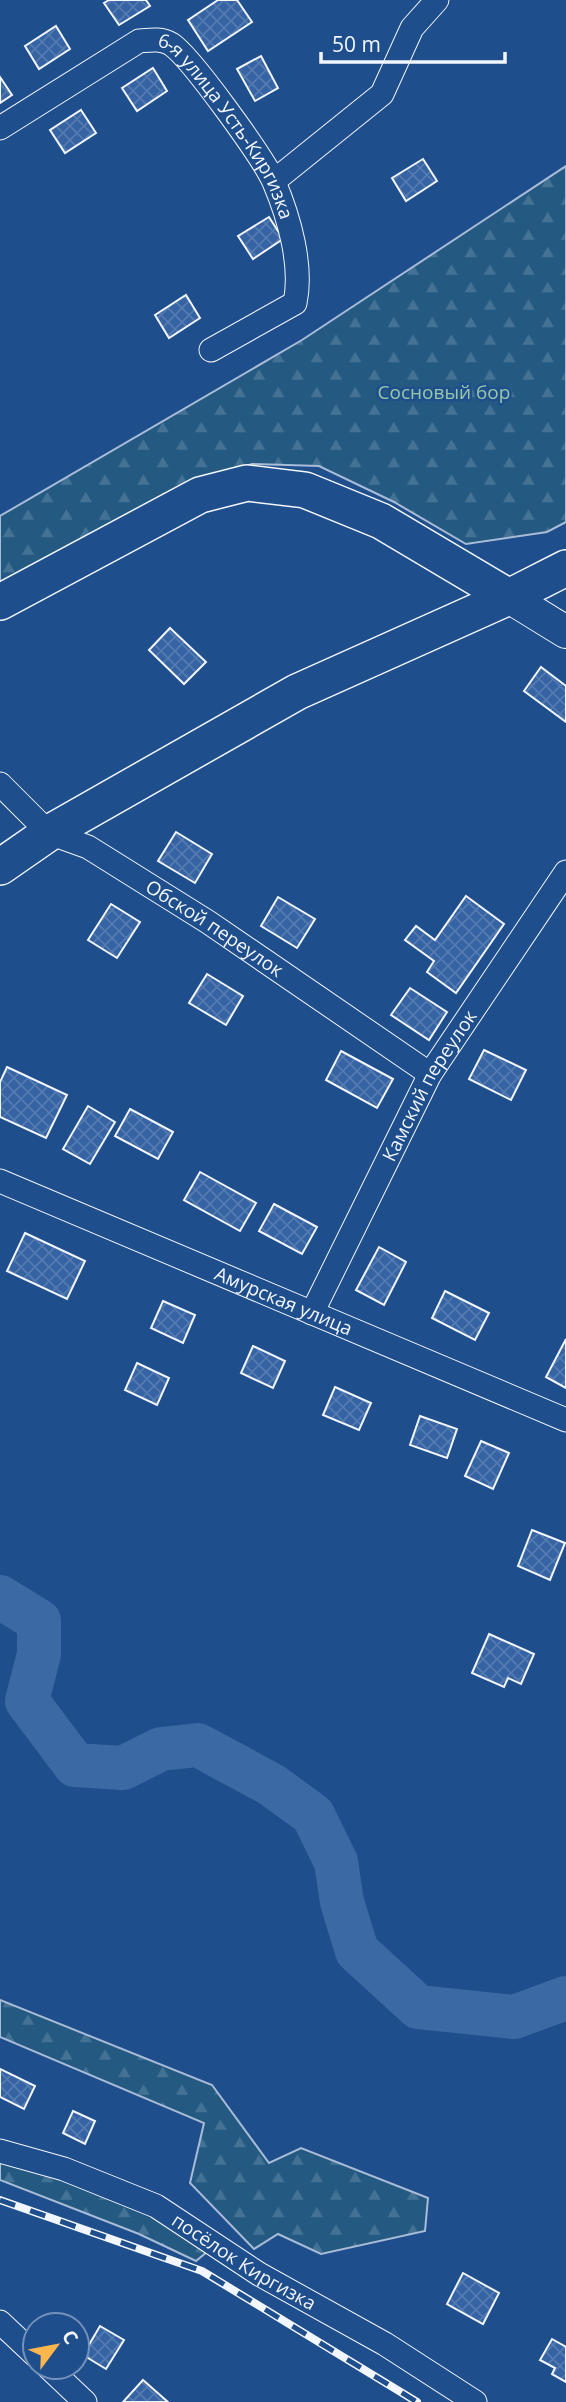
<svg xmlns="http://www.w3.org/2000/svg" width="566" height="2402" font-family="'Open Sans',sans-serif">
	<defs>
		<pattern id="forest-firs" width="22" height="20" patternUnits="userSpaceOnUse" patternTransform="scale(1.75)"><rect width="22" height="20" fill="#245a82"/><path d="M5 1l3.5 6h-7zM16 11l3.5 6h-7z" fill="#447295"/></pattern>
		<pattern id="building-cross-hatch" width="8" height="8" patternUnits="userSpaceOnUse" patternTransform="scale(1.75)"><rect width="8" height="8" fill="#3563a3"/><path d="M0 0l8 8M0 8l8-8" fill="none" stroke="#537ab1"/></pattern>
	</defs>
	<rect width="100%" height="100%" fill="#1f4e8c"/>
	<g fill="url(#forest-firs)" stroke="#a8bbd7" stroke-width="2">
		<path d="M566 166V522L547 532 466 544 394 502 319 466 252 464 188 484 0 587V516L302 340Z"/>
		<path d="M0 2000 212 2085 269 2163 301 2148 428 2198 425 2231 321 2254 278 2234 254 2249 190 2183 204 2123 0 2037Z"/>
		<path d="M0 2157 153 2212 208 2251 196 2261 139 2234 0 2180Z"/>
	</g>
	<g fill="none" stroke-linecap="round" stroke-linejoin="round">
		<path stroke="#3b69a3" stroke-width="44" d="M0 1597 39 1621V1654L27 1701 75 1765 123 1768 161 1749 198 1745 272 1785 313 1815 336 1862 342 1902 357 1951 418 2007 514 2017 566 1998"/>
	</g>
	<g fill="url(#building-cross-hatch)" stroke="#f2f6ff" stroke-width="2">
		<path d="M109 0H146L150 6 119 25 104 3Z"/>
		<path d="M218 0H237L252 22 208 51 188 20Z"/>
		<path d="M56 26 70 49 39 69 25 46Z"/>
		<path d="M261 56 278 88 255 101 237 69Z"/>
		<path d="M153 68 167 91 137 111 122 88Z"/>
		<path d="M0 77 12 95 0 103Z"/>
		<path d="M81 110 96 133 65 153 50 130Z"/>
		<path d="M423 159 437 181 406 201 392 178Z"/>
		<path d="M269 217 283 239 253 259 238 236Z"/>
		<path d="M186 295 200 318 169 338 155 315Z"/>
		<path d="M170 628 206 662 184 684 149 650Z"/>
		<path d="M541 667 566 686V722L524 691Z"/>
		<path d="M176 832 212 854 195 883 158 861Z"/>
		<path d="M466 896 504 924 456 993 427 972 434 961 405 940 416 926 435 940Z"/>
		<path d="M278 897 315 919 297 948 261 926Z"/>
		<path d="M111 904 140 922 117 958 88 940Z"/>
		<path d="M207 974 243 996 226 1025 189 1003Z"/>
		<path d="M410 988 447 1012 429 1040 391 1015Z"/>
		<path d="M484 1050 526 1070 511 1100 469 1079Z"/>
		<path d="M341 1051 393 1079 377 1108 326 1080Z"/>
		<path d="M7 1067 67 1095 46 1138 0 1117V1082Z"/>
		<path d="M88 1106 115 1122 90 1164 63 1149Z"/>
		<path d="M130 1109 173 1132 158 1159 115 1136Z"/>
		<path d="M200 1172 256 1203 240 1231 184 1200Z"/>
		<path d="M274 1204 317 1227 302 1254 259 1231Z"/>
		<path d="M25 1233 85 1261 67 1299 7 1271Z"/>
		<path d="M379 1247 406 1262 384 1305 356 1290Z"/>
		<path d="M445 1291 489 1313 475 1340 432 1318Z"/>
		<path d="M163 1301 195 1315 183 1343 151 1328Z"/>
		<path d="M566 1339V1388L546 1377Z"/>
		<path d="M253 1346 285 1361 273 1388 241 1373Z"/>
		<path d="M137 1363 169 1378 157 1405 125 1390Z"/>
		<path d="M335 1387 371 1403 359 1430 323 1415Z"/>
		<path d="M420 1416 457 1429 447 1458 410 1445Z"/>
		<path d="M481 1441 509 1453 493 1489 465 1476Z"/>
		<path d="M532 1530 565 1543 550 1580 518 1566Z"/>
		<path d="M489 1634 534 1654 521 1684 508 1678 504 1687 472 1673Z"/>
		<path d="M0 2069 35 2086 24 2109 0 2097Z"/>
		<path d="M73 2111 95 2121 85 2144 63 2133Z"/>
		<path d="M463 2273 499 2293 483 2324 447 2304Z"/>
		<path d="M100 2326 124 2340 106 2369 83 2355Z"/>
		<path d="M552 2339 566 2347V2382L552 2374 555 2368 540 2360Z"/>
		<path d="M143 2380 168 2402H123Z"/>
	</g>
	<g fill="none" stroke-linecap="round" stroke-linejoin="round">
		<g stroke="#f2f6ff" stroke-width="25">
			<g id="street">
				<path id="s1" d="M0 128 139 41C150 40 161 38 171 44 191 57 264 159 274 182 289 217 303 266 295 303L211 350"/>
				<path d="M274 181 382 94 412 28 437 0"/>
				<path id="s2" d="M0 784 49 833 88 847 208 922 430 1074"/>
				<path id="s3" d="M0 1181 566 1420"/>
				<path id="s4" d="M312 1313 430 1074 566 872"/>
				<path id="s5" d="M0 2151 64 2169 156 2206 259 2274 385 2344 475 2402"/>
				<path d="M0 2322 35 2355"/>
				<path d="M48 2367 85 2402"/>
			</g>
		</g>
		<g stroke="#f2f6ff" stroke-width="34">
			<path id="secondary" d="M509 597 566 632"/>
		</g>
		<g stroke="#f2f6ff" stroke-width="38">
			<g id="primary">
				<path d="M0 602 200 495 247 483 305 490 381 521 509 597"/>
				<path d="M0 867 49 833 297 692 509 597 566 568"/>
			</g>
		</g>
		<use href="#street" stroke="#1f4e8c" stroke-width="23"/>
		<use href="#secondary" stroke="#1f4e8c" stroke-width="32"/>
		<use href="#primary" stroke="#1f4e8c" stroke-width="35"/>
		<g stroke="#f2f6ff" stroke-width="8">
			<path id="rail" d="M0 2200 202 2271 417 2402"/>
		</g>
		<use href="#rail" stroke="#1f4e8c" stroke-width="5" stroke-dasharray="16" stroke-linecap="butt"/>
	</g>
	<g text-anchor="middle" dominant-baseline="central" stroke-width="5" stroke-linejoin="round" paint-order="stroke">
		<g font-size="19" fill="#f2f6ff" stroke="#1f4e8c">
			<text stroke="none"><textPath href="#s1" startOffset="296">6-я улица Усть-Киргизка</textPath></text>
			<text stroke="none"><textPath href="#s2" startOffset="261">Обской переулок</textPath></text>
			<text stroke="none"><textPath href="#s4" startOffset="256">Камский переулок</textPath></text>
			<text stroke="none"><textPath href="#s3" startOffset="308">Амурская улица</textPath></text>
			<text stroke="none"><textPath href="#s5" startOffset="270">посёлок Киргизка</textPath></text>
		</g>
		<g font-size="19" fill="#97c8a6" stroke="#1f4e8c">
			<text x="444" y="392">Сосновый бор</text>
		</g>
	</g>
	<g transform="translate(56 2346) rotate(58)"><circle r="33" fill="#1f4e8c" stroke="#7391ba" stroke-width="2"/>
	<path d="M0-5L12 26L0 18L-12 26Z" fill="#ffb74d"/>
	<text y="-10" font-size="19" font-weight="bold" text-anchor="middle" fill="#f2f6ff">С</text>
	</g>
	<path d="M321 52v10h184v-10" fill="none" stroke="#f2f6ff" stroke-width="3.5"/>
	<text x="332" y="52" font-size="21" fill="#f2f6ff" stroke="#1f4e8c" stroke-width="5" paint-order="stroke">50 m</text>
</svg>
